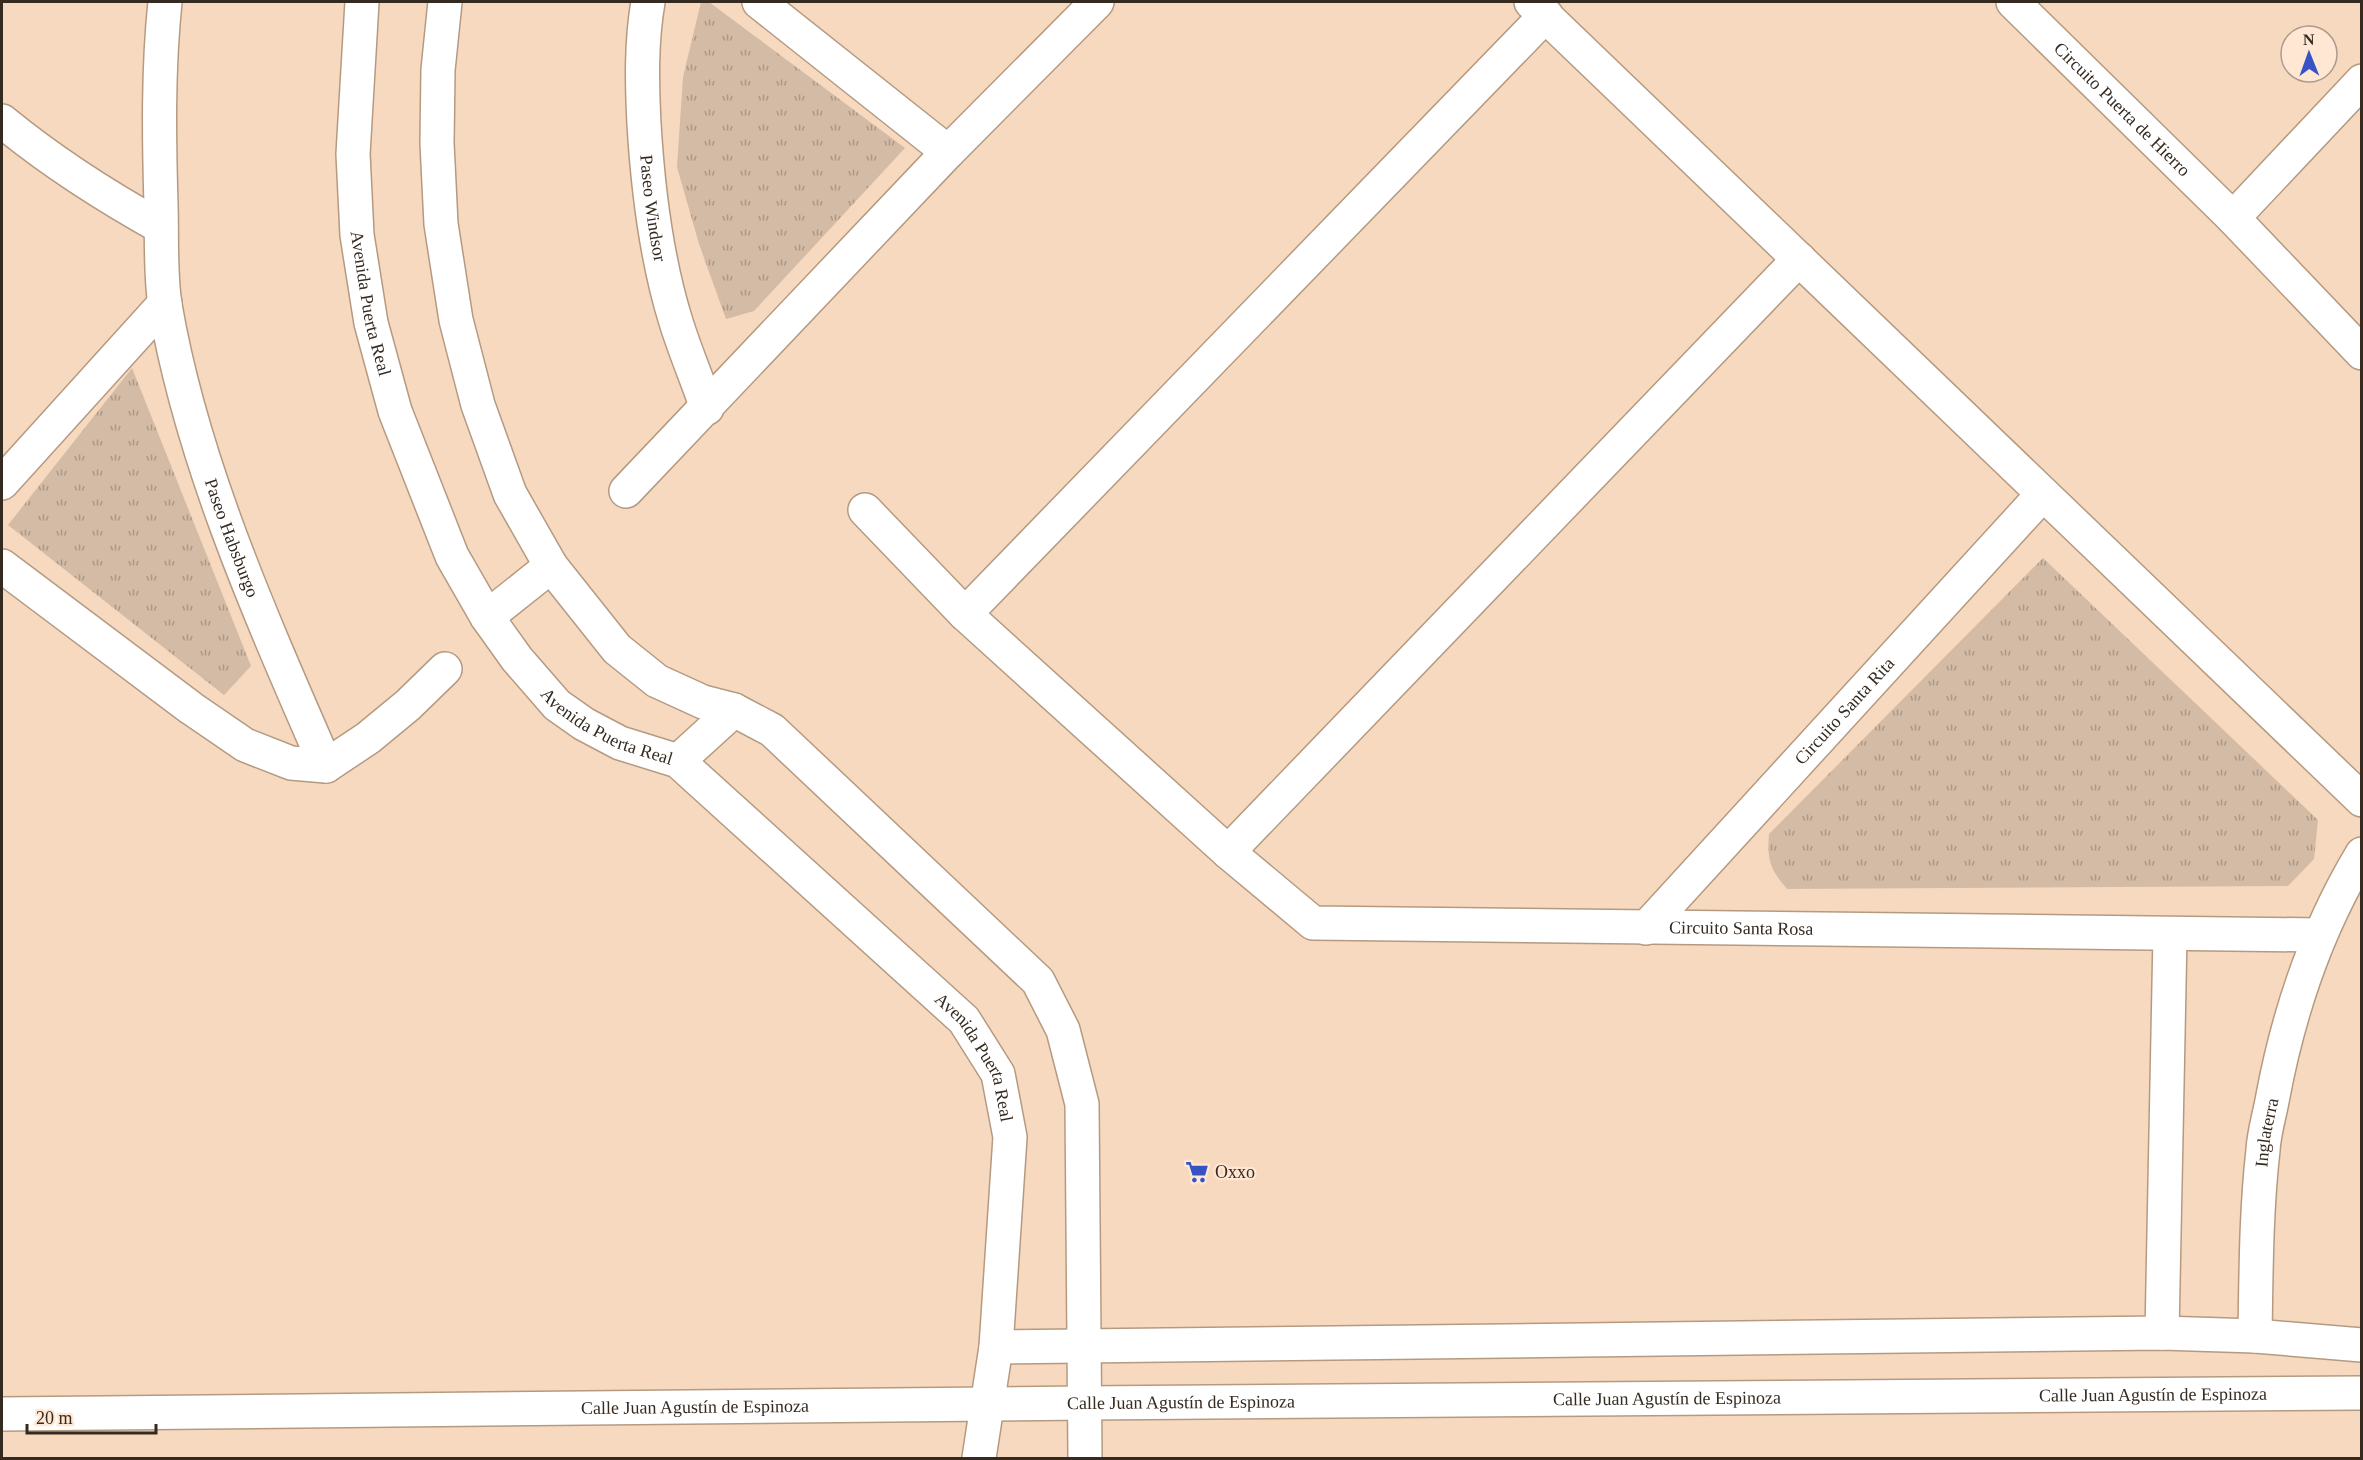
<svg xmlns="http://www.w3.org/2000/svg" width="2363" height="1460" font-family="'Times New Roman',serif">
	<defs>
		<pattern id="grass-tufts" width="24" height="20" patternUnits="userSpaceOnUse" patternTransform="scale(1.5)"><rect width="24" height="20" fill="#d3bba5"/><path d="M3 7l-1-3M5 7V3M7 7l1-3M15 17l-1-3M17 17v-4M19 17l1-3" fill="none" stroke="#ac9886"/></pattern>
	</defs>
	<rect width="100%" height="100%" fill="#f6d9bf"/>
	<g fill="url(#grass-tufts)">
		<path d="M701 2H709L905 148 754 311 726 319 699 244 677 167 683 77Z"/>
		<path d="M132 368 251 666 224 695 8 525Z"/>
		<path d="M2043 558 2318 820 2314 859 2288 886 1787 889C1770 869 1767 861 1769 834Z"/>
	</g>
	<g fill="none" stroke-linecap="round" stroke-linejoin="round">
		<g stroke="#b59a82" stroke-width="36">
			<g id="minor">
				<path id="s1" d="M165 2C158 69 159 137 161 205 162 237 160 273 165 305 192 463 262 619 326 766"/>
				<path id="s2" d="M362 2 353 154 357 235 371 323 395 411 452 556 487 617 517 659 557 705 584 724 620 743 678 761 964 1020 998 1074 1010 1137 996 1347 979 1458"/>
				<path d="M445 2 438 70 437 143 441 224 456 320 478 405 510 494 551 566 617 649 657 681 703 702 734 710 772 730 1038 981 1063 1030 1082 1104 1085 1458"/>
				<path id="s3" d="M648 2C641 42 642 84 644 124 648 191 656 258 676 322 685 351 697 379 707 408"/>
				<path d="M759 2 948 152"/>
				<path d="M1531 2 2362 800"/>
				<path id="s4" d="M2013 2 2233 218 2362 353"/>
				<path d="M2 121C52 162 105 196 161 227"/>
				<path d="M2233 218 2362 81"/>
				<path d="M2 483 165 303"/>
				<path d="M626 491 948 152 1097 2"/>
				<path id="s5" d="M865 510 965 614 1228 852 1313 923 2319 935"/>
				<path d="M2 566 191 708 245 745 291 763 326 766 368 738 408 705 445 669"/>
				<path d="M965 614 1546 15"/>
				<path d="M487 617 551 566"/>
				<path d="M678 761 734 710"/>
				<path d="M1228 852 1799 259"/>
				<path id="s6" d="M1646 928 2043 494"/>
				<path d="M2162 1333 2170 935"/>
				<path id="s7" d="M2255 1336C2256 1274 2256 1212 2263 1150 2264 1133 2269 1117 2272 1101 2288 1014 2316 930 2362 854"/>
				<path d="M996 1347 2162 1333 2255 1336 2362 1345"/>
			</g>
		</g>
		<g stroke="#b59a82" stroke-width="36">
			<g id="major">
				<path id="s8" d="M2 1414 1085 1403 2362 1393"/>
			</g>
		</g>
		<use href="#minor" stroke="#fff" stroke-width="33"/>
		<use href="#major" stroke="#fff" stroke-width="33"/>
	</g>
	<defs>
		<g id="supermarket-bare" transform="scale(1.8)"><path d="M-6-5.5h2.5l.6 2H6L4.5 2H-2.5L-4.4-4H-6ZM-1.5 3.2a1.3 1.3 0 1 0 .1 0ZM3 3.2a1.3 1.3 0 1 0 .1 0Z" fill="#3752c4" stroke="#ffe7d3" stroke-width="2.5" paint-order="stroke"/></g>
	</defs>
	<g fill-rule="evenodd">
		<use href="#supermarket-bare" x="1197" y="1172"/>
	</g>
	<g text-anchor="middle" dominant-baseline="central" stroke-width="4.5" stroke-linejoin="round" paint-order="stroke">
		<g font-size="18" fill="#352a20" stroke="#ffe7d3">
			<text stroke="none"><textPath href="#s4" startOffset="153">Circuito Puerta de Hierro</textPath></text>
			<text stroke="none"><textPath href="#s3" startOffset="207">Paseo Windsor</textPath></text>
			<text stroke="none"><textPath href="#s2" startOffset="303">Avenida Puerta Real</textPath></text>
			<text stroke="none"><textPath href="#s1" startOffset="546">Paseo Habsburgo</textPath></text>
			<text stroke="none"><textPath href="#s6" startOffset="294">Circuito Santa Rita</textPath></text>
			<text stroke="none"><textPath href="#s2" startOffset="807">Avenida Puerta Real</textPath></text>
			<text stroke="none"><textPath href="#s5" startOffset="1038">Circuito Santa Rosa</textPath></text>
			<text stroke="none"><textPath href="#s2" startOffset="1311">Avenida Puerta Real</textPath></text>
			<text stroke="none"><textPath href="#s7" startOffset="204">Inglaterra</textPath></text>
			<text stroke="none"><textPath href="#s8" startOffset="2151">Calle Juan Agustín de Espinoza</textPath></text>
			<text stroke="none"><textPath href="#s8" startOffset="1665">Calle Juan Agustín de Espinoza</textPath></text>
			<text stroke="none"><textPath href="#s8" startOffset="1179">Calle Juan Agustín de Espinoza</textPath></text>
			<text stroke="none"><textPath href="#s8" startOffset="693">Calle Juan Agustín de Espinoza</textPath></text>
		</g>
		<g font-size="18" fill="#352a20" stroke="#ffe7d3" text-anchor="start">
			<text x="1215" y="1172">Oxxo</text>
		</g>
	</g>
	<rect width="2363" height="1460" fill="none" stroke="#352a20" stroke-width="6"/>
	<g transform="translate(2309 54) rotate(359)"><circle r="28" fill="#ffe7d3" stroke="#ae9b8b" stroke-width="1.5"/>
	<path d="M0-4.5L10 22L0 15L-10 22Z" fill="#3752c4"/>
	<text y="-9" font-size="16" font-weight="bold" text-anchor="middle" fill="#352a20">N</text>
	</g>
	<path d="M27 1424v9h129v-9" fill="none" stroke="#352a20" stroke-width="3"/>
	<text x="36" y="1424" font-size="18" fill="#352a20" stroke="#ffe7d3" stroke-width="4.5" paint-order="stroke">20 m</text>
</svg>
